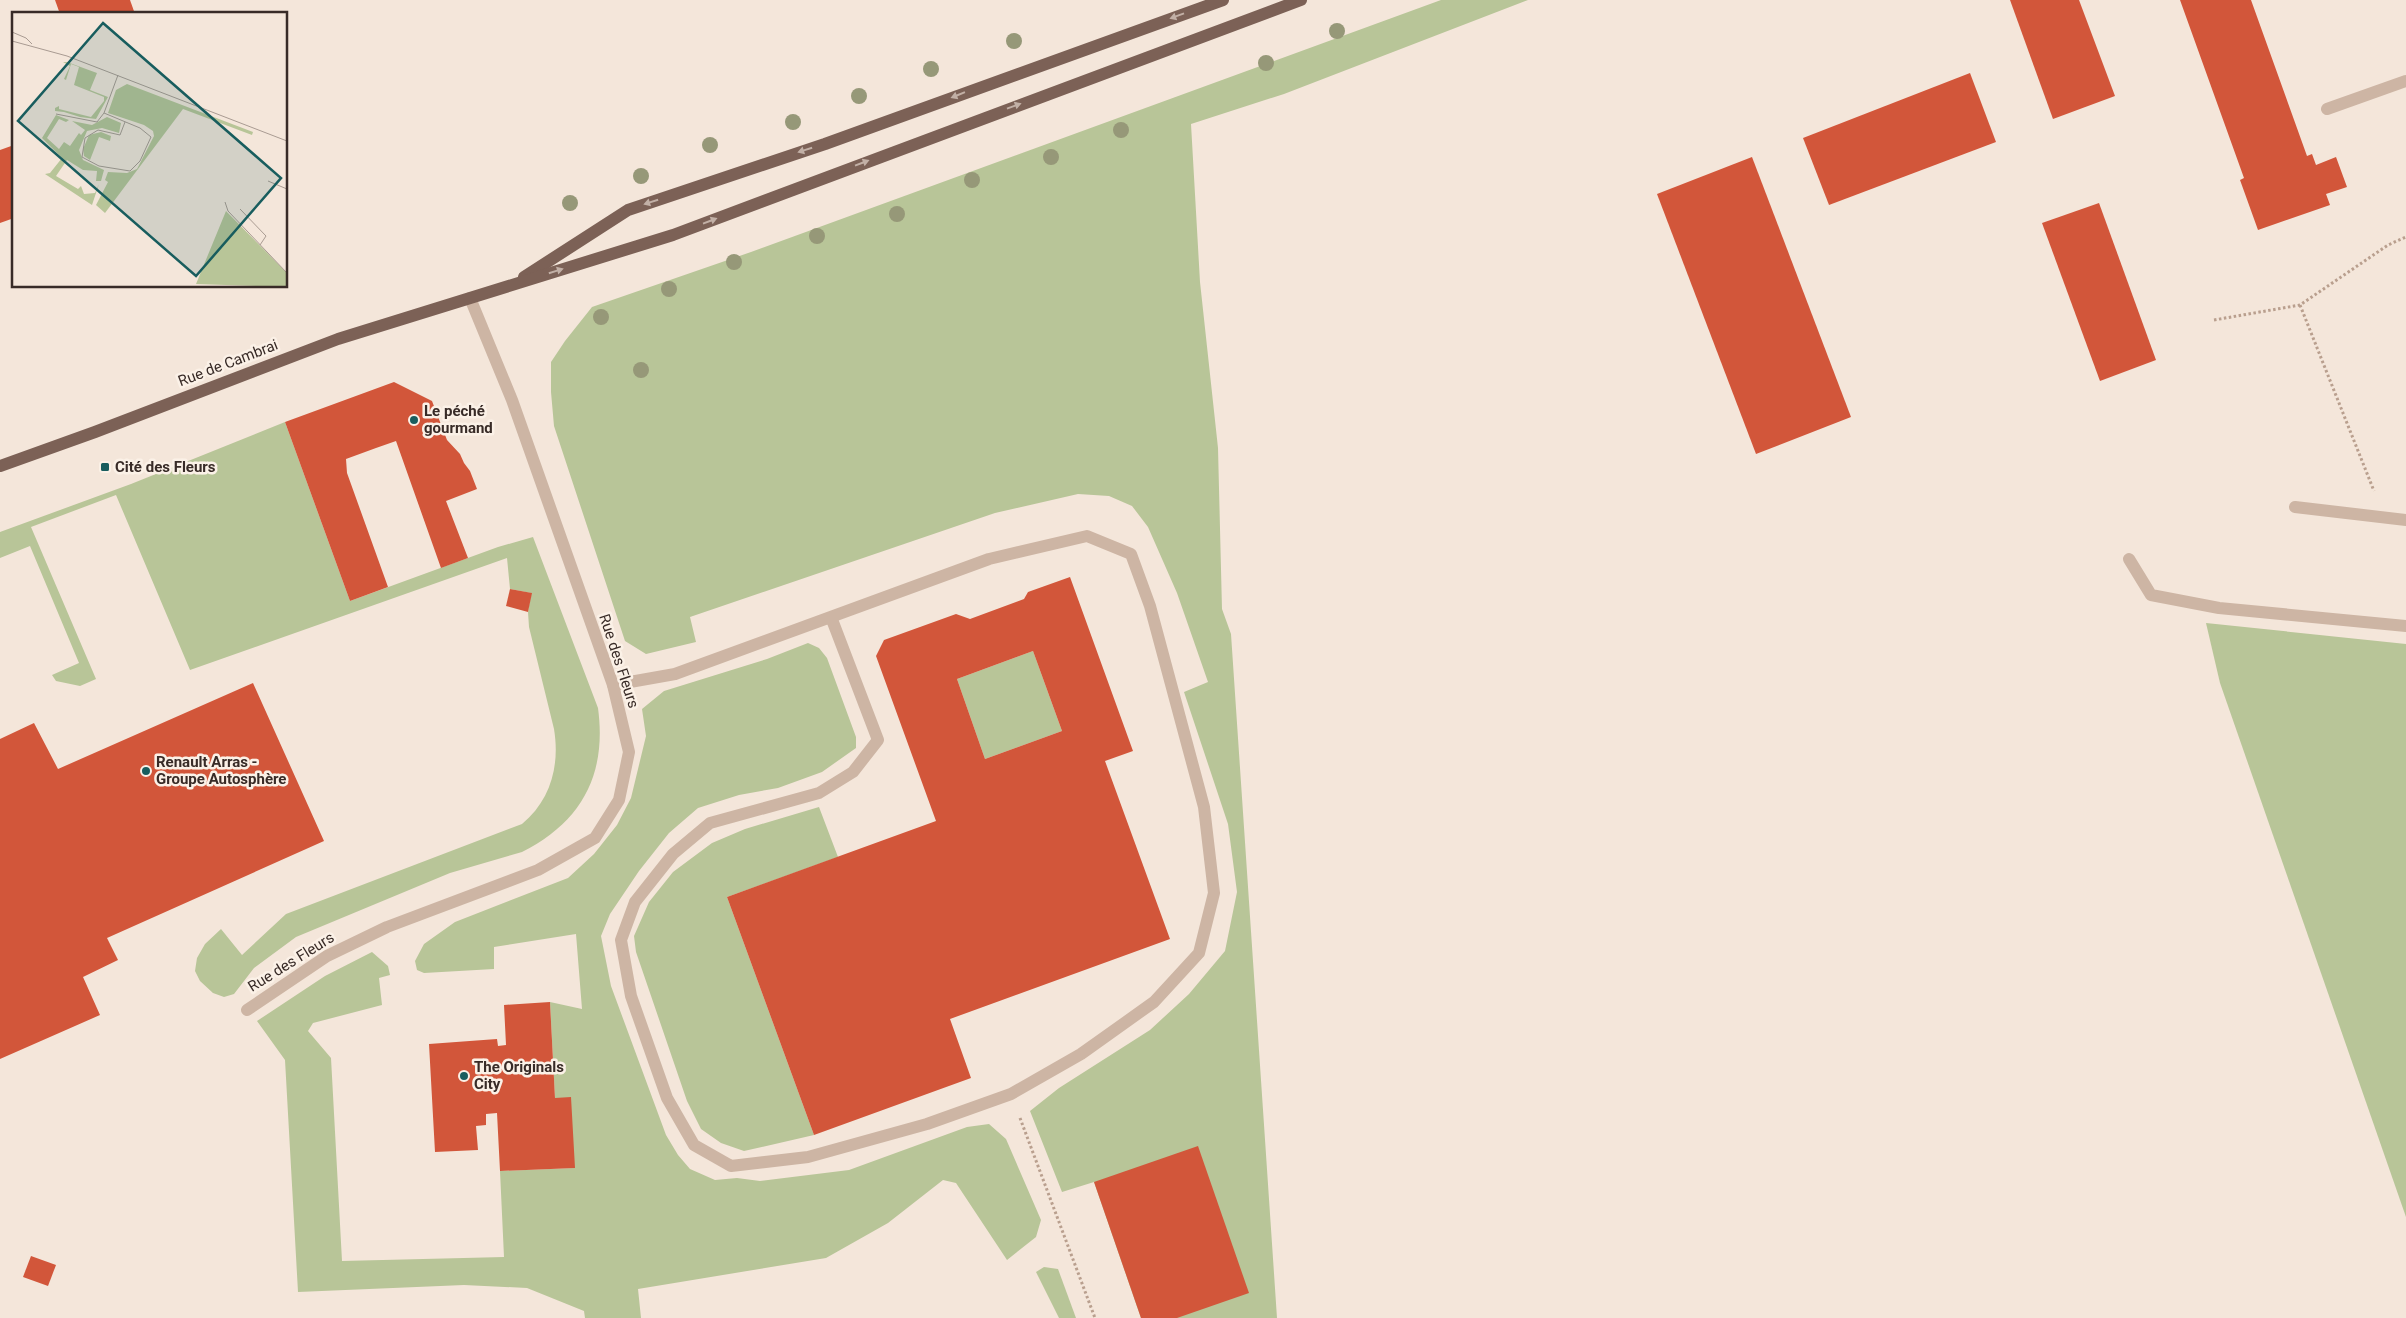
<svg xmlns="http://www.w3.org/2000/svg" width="2406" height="1318" font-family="Roboto,sans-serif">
	<rect width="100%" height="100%" fill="#f4e6da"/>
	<g fill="#b8c598">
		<path d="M1441 0H1528L1284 94 1191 124 1200 282 1218 448 1222 609 1231 634 1277 1318H1141L1094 1182 1062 1192 1030 1111 1059 1088 1150 1030 1189 994 1225 951 1237 892 1228 824 1184 692 1208 682 1177 593 1148 527 1132 506 1109 496 1078 494 995 513 690 617 696 642 646 654 625 641 554 426 551 392V362L565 341 592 307 751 252Z"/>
		<path d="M285 422 350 601 498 547 533 537 598 708C607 774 582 822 522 852L450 873 296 937 254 968 234 994 224 997 213 993 200 981 195 971 197 958 205 944 221 929 242 955 286 914 522 824C551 800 560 765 554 729L529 627 528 612 531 593 510 589 507 558 190 670 116 495 31 527 96 679 80 686 56 681 52 675 79 663 30 546 0 558V532L131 484Z"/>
		<path d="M2206 623 2406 644V1217L2220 683Z"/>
		<path d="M808 643 819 648 827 658 856 737V748L822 772 778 788 739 795 698 808 669 833 639 871 610 914 601 936 611 986 666 1135 678 1155 690 1169 715 1180 737 1178 760 1181 849 1170 967 1127 989 1124 1006 1139 1041 1220 1036 1237 1007 1260 956 1183 943 1180 888 1223 826 1258 638 1289 641 1318H585L584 1311 527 1288 464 1285 298 1292 285 1060 257 1021 325 976 372 952 388 966 390 975 379 978 382 1005 313 1023 308 1031 331 1058 342 1261 504 1257 500 1171 574 1168 555 1098 550 1002 582 1009 576 934 494 947V969L424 973 417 970 415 961 424 944 455 922 568 878 594 854 617 825 631 798 646 736 642 709 664 691 767 659Z"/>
		<path d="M1033 651 1062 731 985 759 957 679Z"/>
		<path d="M819 807 838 857 727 897 814 1135 744 1151 721 1143 701 1129 687 1101 636 952 634 936 649 902 673 872 712 843 745 829Z"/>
		<path d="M1044 1267 1058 1269 1076 1318H1059L1036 1272Z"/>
	</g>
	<g fill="#d2563a" fill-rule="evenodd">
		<path d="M55 0H130L135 14H60Z"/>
		<path d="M2010 0H2079L2115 96 2053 119Z"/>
		<path d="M2180 0H2251L2307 156 2312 154 2316 165 2336 157 2347 187 2326 194 2330 205 2258 230 2240 180 2244 178Z"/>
		<path d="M1970 73 1996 142 1829 205 1803 138Z"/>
		<path d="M14 145V218L0 223V150Z"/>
		<path d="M1752 157 1851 417 1756 454 1657 194Z"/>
		<path d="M2099 203 2156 360 2100 381 2042 223Z"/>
		<path d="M394 382 432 401 447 440 460 454 464 463 470 471 477 489 446 501 468 558 441 568 396 441 376 448 346 459 347 473 388 587 350 601 285 422Z"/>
		<path d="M1070 577 1133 751 1105 761 1170 939 950 1019 971 1078 814 1135 727 897 936 821 876 656 884 640 956 614 970 619 1024 599 1028 592ZM1033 651 1062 731 985 759 957 679Z"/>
		<path d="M510 589 532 593 528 612 506 606Z"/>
		<path d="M253 683 324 841 107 938 118 960 83 977 100 1015 0 1059V739L34 723 58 769Z"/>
		<path d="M550 1002 555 1098 571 1097 575 1168 500 1171 497 1113 486 1114V1125L476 1126 478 1150 435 1152 429 1044 497 1039 498 1046 506 1045 504 1005Z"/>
		<path d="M1198 1146 1249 1293 1177 1318H1141L1094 1182Z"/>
		<path d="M31 1256 56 1265 48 1286 23 1277Z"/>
	</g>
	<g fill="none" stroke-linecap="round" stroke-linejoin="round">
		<g stroke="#b99f8e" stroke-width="3" stroke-dasharray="2.5 2.5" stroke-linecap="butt">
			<path d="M2300 305 2374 491"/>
			<path d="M2214 320 2300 305 2388 245 2406 237"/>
			<path d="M1020 1118 1095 1318"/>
		</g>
		<g stroke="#cdb5a4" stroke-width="12">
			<path d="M2327 109 2406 81"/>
			<path d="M2295 507 2406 520"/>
			<path d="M2129 559 2151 595 2219 608 2406 626"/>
			<path d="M613 685 675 674 989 559 1087 536 1131 554 1150 606 1204 807 1214 893 1199 953 1154 1002 1081 1054 1011 1094 927 1124 808 1157 731 1166 694 1145 667 1098 631 996 621 940 635 902 673 854 710 823 819 793 853 772 878 740 831 617"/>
		</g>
		<path stroke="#cdb5a4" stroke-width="12" d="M247 1010 327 956 387 927 538 870 595 838 619 800 629 752 613 685 512 400 470 298"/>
		<g stroke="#7c6156" stroke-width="12">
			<path d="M524 277 628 210 825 144 1223 0"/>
			<path d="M0 466 95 432 338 339 673 235 1301 0"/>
		</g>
	</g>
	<g fill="#969878">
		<circle cx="1337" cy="31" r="8"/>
		<circle cx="1014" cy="41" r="8"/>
		<circle cx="1266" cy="63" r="8"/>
		<circle cx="931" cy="69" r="8"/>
		<circle cx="859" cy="96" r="8"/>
		<circle cx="793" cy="122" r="8"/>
		<circle cx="1121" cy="130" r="8"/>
		<circle cx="710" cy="145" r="8"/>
		<circle cx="1051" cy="157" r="8"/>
		<circle cx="641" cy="176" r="8"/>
		<circle cx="972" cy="180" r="8"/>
		<circle cx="570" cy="203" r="8"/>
		<circle cx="897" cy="214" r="8"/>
		<circle cx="817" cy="236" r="8"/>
		<circle cx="734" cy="262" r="8"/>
		<circle cx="669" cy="289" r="8"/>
		<circle cx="601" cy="317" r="8"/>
		<circle cx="641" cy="370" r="8"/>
	</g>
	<defs><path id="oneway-solid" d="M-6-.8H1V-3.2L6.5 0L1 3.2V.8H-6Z" transform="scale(1.25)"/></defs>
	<g fill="#c2b0a6">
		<use href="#oneway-solid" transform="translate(1177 16) rotate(160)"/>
		<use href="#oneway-solid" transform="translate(958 95) rotate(158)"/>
		<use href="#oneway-solid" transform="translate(1014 106) rotate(-20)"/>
		<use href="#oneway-solid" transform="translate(805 150) rotate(162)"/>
		<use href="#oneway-solid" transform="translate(862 163) rotate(-21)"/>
		<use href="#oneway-solid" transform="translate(651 202) rotate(162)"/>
		<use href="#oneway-solid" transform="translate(710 221) rotate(-21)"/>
		<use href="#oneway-solid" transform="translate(556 271) rotate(-17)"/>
	</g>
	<g fill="#185d5e" stroke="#fbf1e7" stroke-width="2">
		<circle cx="414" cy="420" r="5"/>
		<rect x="100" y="462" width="10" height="10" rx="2.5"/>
		<circle cx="146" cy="771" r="5"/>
		<circle cx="464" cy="1076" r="5"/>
	</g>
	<g text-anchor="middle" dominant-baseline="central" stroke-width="5" stroke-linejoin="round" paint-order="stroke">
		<g font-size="15" fill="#382b27" stroke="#fbf1e7">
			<text transform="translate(228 363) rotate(-21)">Rue de Cambrai</text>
			<text transform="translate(619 661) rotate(72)">Rue des Fleurs</text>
			<text transform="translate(291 962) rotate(-32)">Rue des Fleurs</text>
		</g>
		<g font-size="15" font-weight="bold" fill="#382b27" stroke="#fbf1e7" text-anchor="start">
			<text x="424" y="411">Le péché<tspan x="424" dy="17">gourmand</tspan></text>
			<text x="115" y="467">Cité des Fleurs</text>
			<text x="156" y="762">Renault Arras -<tspan x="156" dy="17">Groupe Autosphère</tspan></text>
			<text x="474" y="1067">The Originals<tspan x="474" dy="17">City</tspan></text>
		</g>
	</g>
	<g transform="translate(12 12)">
		<rect width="275" height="275" fill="#f4e6da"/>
		<path d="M51 50H55L85 61 78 78 96 85 84 107 68 105 52 100 43 99V96L47 94V97L79 105 92 89V85L62 73 67 55 59 52 54 68 52 67 58 54ZM115 72 241 120 240 123 171 97 93 201 84 193 96 170 93 168 96 160 115 161 125 157 142 124 141 119 132 113 96 101 104 78ZM44 103 57 108 54 110 47 107 35 126 47 137 52 130 58 134 67 121 69 123 73 118 60 109 80 113 95 105 109 111 107 121 90 116 75 119 67 138 71 148 92 158 89 169H84L85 159 71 158 55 148 44 164 66 177 69 174 72 182 83 181 87 172 80 193 33 162 38 161 50 146 30 126ZM89 120 99 124 98 129 87 125 78 148 72 144 71 137 77 123ZM214 199 275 261V275L184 272Z" fill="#b8c598"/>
		<path fill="none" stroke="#a99b92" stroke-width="1" d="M0 20 14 26 20 32M0 29 55 44 275 129M92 101 128 116 139 125 128 149 118 159 87 154 70 145 73 126 86 118 108 123 113 110M44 102 85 110 92 101 106 63M256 169 275 177M213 190 216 199 275 261M228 197 254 224 248 233"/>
		<path fill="#185d5e" fill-opacity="0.15" stroke="#185d5e" stroke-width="2.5" d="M91 11 269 166 184 264 6 109Z"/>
		<rect width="275" height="275" fill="none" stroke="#382b27" stroke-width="2.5"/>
	</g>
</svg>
